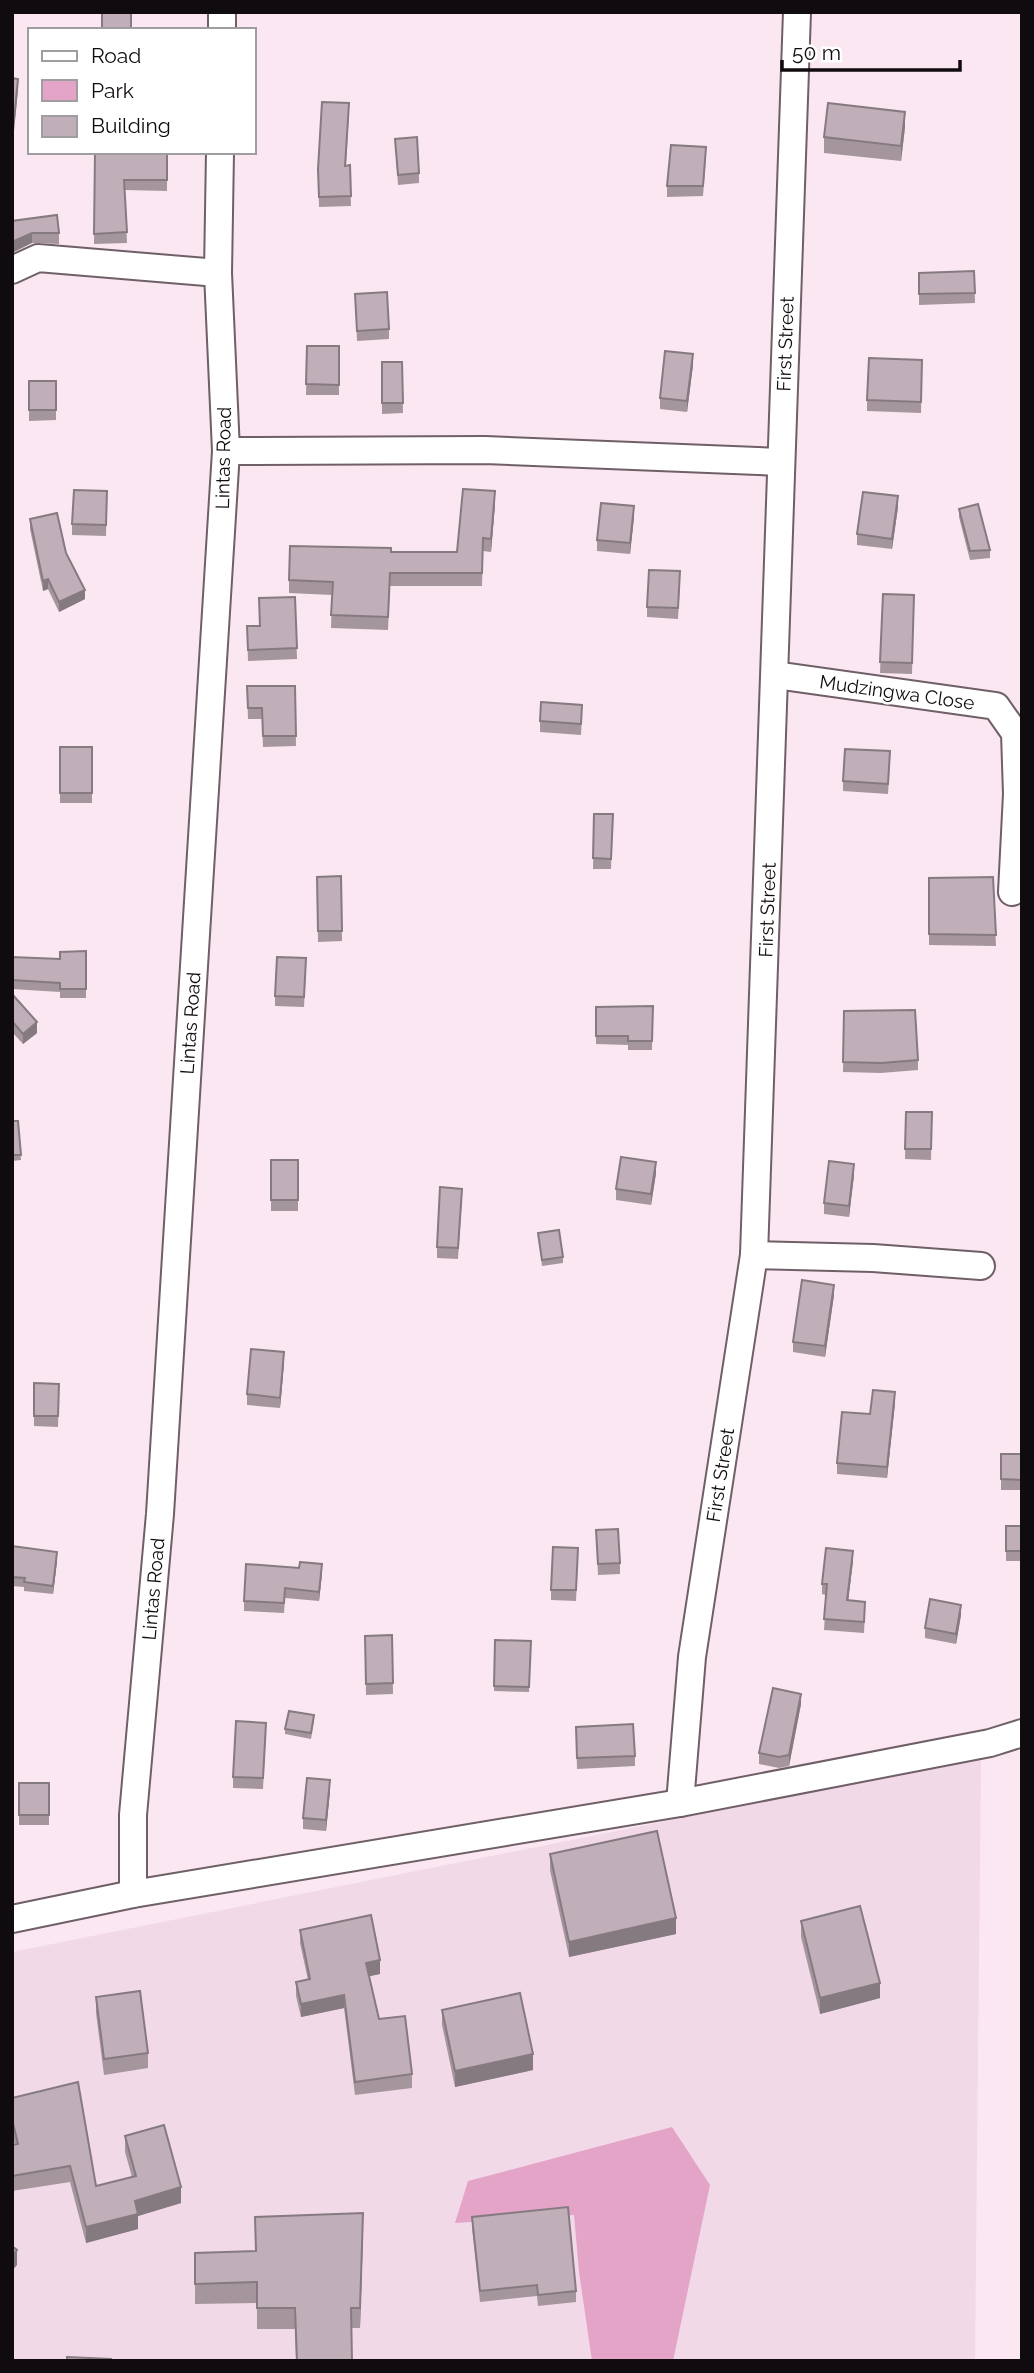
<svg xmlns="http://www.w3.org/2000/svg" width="1034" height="2373" font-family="Raleway,sans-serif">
	<rect width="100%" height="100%" fill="#fae7f1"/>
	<path fill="#f2d9e7" d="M981 1758 975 2361H12V1952Z"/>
	<path fill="#e4a4c8" d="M672 2127 710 2185 673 2361H592L579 2272 574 2215 455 2223 468 2181Z"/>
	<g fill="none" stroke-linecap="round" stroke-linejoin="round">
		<g stroke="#6f5f67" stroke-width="30">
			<g id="minor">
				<path d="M222 30V12"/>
				<path d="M12 270 38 258 218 273"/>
				<path d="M226 451 485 450 780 462"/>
				<path d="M775 675 996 706 1015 733 1017 794 1012 892"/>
				<path d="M754 1255 873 1258 981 1266"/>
				<path d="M680 1803 692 1657 754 1255 797 12"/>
				<path d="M133 1894V1815L160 1514 226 451 218 273 220 152"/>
				<path d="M12 1919 133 1894 680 1803 990 1743 1022 1733"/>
			</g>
		</g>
		<use href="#minor" stroke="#fff" stroke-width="26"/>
	</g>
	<g fill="#a5969e">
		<path d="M349 114 346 166 350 165 351 206 319 207 318 169Z"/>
		<path d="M905 127 901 161 824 153V137Z"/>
		<path d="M395 139 419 173V183L398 185Z"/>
		<path d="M95 152H167V191L125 190 127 243 94 244Z"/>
		<path d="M706 157 703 196 667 197V186Z"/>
		<path d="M12 221 59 233V244L32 243Z"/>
		<path d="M974 271 975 303 919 305V273Z"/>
		<path d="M355 294 389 329V339L357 341Z"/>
		<path d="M307 346H339V395H306Z"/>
		<path d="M922 360 921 413 867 411V400Z"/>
		<path d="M382 362H402L403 413 382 414Z"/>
		<path d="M693 365 687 412 660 409V398Z"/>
		<path d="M29 381H56V420L29 421Z"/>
		<path d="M107 491 106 536 72 535V524Z"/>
		<path d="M495 504 491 552 483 551 482 586H390L388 630 331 628 332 595 289 593V580L391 552H457Z"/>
		<path d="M898 507 892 549 857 545V534Z"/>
		<path d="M959 509 990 550V558L970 560 959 517Z"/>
		<path d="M634 517 630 554 597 551V540Z"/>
		<path d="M30 519 66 553 85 599 59 612 48 589 43 591 30 529Z"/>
		<path d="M680 582 678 619 647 617V607Z"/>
		<path d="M883 594 914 595 912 674 880 673Z"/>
		<path d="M295 597 297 659 248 661 247 626H260Z"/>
		<path d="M247 686H295L296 746 263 747 262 719H248Z"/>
		<path d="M582 715 581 735 540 732V721Z"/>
		<rect x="60" y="747" width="32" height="56"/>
		<path d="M890 762 888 794 843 791V781Z"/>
		<path d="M594 814H613L611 869H593Z"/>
		<path d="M341 876 342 941 318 942 317 877Z"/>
		<path d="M993 877 996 946 929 945V878Z"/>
		<path d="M86 951V998H60V992L12 989V957L60 959Z"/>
		<path d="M306 969 304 1007 275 1006V996Z"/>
		<path d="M12 994 37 1033 23 1044 12 1032Z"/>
		<path d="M653 1006 652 1050H628V1045L596 1044V1007Z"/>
		<path d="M844 1011 918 1060V1070L881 1073 843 1072Z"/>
		<path d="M906 1112H932L931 1160 905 1159Z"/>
		<path d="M12 1121H18L21 1160 12 1161Z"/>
		<rect x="271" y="1160" width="27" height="51"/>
		<path d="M656 1173 651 1205 616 1200V1189Z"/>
		<path d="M854 1175 849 1217 824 1214V1203Z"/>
		<path d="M462 1199 458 1259 437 1258V1247Z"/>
		<path d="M538 1233 563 1257V1263L542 1266Z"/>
		<path d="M834 1295 825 1357 793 1352V1342Z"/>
		<path d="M284 1363 280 1408 247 1405V1394Z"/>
		<path d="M34 1383 59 1384 58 1427 34 1426Z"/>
		<path d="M895 1403 887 1478 837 1474V1463L870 1414Z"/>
		<rect x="1001" y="1454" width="21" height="36"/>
		<rect x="1006" y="1526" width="16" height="35"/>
		<path d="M596 1530 620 1563V1574L598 1575Z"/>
		<path d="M12 1546 57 1561 53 1594 24 1591V1587L12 1586Z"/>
		<path d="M578 1559 576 1601 551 1600V1590Z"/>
		<path d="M853 1561 848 1600 865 1612 864 1633 824 1630 826 1595 822 1594V1584Z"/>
		<path d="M322 1573 319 1601 285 1598 284 1613 244 1611V1601Z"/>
		<path d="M961 1615 956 1644 925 1638V1628Z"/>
		<path d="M392 1635 393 1694 366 1695 365 1636Z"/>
		<path d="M495 1640 531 1641 529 1692 494 1691Z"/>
		<path d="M801 1704 789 1766 779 1768 759 1764V1753Z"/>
		<path d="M314 1720 311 1739 285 1734V1729Z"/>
		<path d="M576 1727 635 1756V1766L577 1769Z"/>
		<path d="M266 1733 263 1789 233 1788V1777Z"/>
		<rect x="19" y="1783" width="30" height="42"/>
		<path d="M330 1791 326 1831 303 1829V1818Z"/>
		<path d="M550 1854 676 1934 569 1957 550 1870Z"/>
		<path d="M801 1921 880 1998 820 2014 801 1937Z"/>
		<path d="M300 1930 380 1974 369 1976 379 2019 412 2074V2088L355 2095 344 2008 301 2017 296 1996V1982L308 1980 300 1943Z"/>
		<path d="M96 1997 148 2053V2068L104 2075 96 2013Z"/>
		<path d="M442 2010 533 2070 455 2087 442 2025Z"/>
		<path d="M12 2098 96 2186 132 2177 125 2152V2136L181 2203 138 2216V2229L86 2243 70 2182 12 2191V2145H15L12 2134Z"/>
		<path d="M472 2217 576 2291V2302L538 2306 537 2296 480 2302 472 2228Z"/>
		<path d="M363 2234 360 2328H351L352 2361H296L295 2329H257V2303L195 2304V2253L256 2251Z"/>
	</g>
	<g fill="#867a81">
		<path d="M18 79V89L14 131V120Z"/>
		<path d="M905 112V127L901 161V146Z"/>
		<path d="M32 233V243L12 253V242Z"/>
		<path d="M693 354V365L687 412V401Z"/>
		<path d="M495 491V504L491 552V539Z"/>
		<path d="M898 496V507L892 549V539Z"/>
		<path d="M634 506V517L630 554V543Z"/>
		<path d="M48 579V589L43 591V581Z"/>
		<path d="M85 590V599L59 612V602Z"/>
		<path d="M37 1022V1033L23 1044V1034Z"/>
		<path d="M656 1162V1173L651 1205V1194Z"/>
		<path d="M854 1164V1175L849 1217V1206Z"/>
		<path d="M834 1285V1295L825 1357V1346Z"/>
		<path d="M284 1352V1363L280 1408V1398Z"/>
		<path d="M895 1392V1403L887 1478V1467Z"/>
		<path d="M853 1551V1561L847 1611V1600Z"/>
		<path d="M57 1552V1561L53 1594V1586Z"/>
		<path d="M322 1564V1573L319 1601V1592Z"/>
		<path d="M961 1605V1615L956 1644V1634Z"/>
		<path d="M801 1694V1704L789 1766V1755Z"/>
		<path d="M330 1780V1791L326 1831V1820Z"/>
		<path d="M676 1918V1934L569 1957V1942Z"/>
		<path d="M380 1960V1974L366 1977V1963Z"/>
		<path d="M880 1983V1998L820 2014V1998Z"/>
		<path d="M344 1995V2008L301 2017V2004Z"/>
		<path d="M533 2054V2070L455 2087V2071Z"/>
		<path d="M181 2187V2203L138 2216V2229L86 2243V2227L135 2201Z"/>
		<path d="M363 2213V2234L360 2328V2308Z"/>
		<path d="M17 2250V2265L12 2271V2256Z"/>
	</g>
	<g fill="#c0afb8" stroke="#867a81" stroke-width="2">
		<rect x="102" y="12" width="29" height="18"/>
		<path d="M12 78 18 79 14 120H12Z"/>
		<path d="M322 102 349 103 345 166 350 165 351 196 319 197 318 169Z"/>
		<path d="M828 103 905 112 901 146 824 137Z"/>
		<path d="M417 137 419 173 398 175 395 139Z"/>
		<path d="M671 145 706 147 703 186H667Z"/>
		<path d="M95 152H167V180H124L127 232 94 234Z"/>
		<path d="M57 215 59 233H32L12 242V221Z"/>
		<path d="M974 271 975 293 919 294V273Z"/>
		<path d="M387 292 389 329 357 331 355 294Z"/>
		<path d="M307 346H339V385L306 384Z"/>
		<path d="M665 351 693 354 687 401 660 398Z"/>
		<path d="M869 358 922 360 921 402 867 400Z"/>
		<path d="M382 362H402L403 403H382Z"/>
		<rect x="29" y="381" width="27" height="29"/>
		<path d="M463 489 495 491 491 539 483 538 482 573H390L388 617 331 615 333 582 289 580 290 546 391 548V552H457Z"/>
		<path d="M74 490 107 491 106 525 72 524Z"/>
		<path d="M863 492 898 496 892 539 857 534Z"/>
		<path d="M601 503 634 506 630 543 597 540Z"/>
		<path d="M978 504 990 550 970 551 959 509Z"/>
		<path d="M57 513 66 553 85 590 59 602 48 579 43 581 30 519Z"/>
		<path d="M649 570 680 571 678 608 647 607Z"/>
		<path d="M883 594 914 595 912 663 880 662Z"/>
		<path d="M295 597 297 648 248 650 247 626H260L259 598Z"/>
		<path d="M247 686H295L296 736H263L262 708H248Z"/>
		<path d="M541 702 582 705 581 724 540 721Z"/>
		<rect x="60" y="747" width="32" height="46"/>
		<path d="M845 749 890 751 888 784 843 781Z"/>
		<path d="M594 814H613L611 859 593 858Z"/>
		<path d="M341 876 342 931H318L317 877Z"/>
		<path d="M993 877 996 935 929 934V878Z"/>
		<path d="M86 951V989H60V983L12 980V957L60 959V952Z"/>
		<path d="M277 957 306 958 304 997 275 996Z"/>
		<path d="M12 994 37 1022 23 1034 12 1021Z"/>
		<path d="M653 1006 652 1041H628V1036H596V1007Z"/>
		<path d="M915 1010 918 1060 881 1063 843 1062 844 1011Z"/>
		<path d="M906 1112H932L931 1149H905Z"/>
		<path d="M12 1121H18L21 1155H12Z"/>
		<path d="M621 1157 656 1162 651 1194 616 1189Z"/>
		<rect x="271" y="1160" width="27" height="40"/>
		<path d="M829 1161 854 1164 849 1206 824 1203Z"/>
		<path d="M440 1187 462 1189 458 1248 437 1247Z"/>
		<path d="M559 1230 563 1257 542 1260 538 1233Z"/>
		<path d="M802 1280 834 1285 825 1346 793 1342Z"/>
		<path d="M251 1349 284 1352 280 1398 247 1394Z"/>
		<path d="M34 1383 59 1384 58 1416H34Z"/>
		<path d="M873 1390 895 1392 887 1467 837 1463 842 1412 870 1414Z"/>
		<path d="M1001 1454H1022V1480L1001 1479Z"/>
		<rect x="1006" y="1526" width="16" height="25"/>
		<path d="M618 1529 620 1563 598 1564 596 1530Z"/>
		<path d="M12 1546 57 1552 53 1586 24 1582 25 1578 12 1577Z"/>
		<path d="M553 1547 578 1548 576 1590H551Z"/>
		<path d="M826 1548 853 1551 847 1600 865 1602 864 1622 824 1619 827 1584H822Z"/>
		<path d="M300 1562 322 1564 319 1592 285 1588 284 1603 244 1601 246 1564 299 1568Z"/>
		<path d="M930 1599 961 1605 956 1634 925 1628Z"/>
		<path d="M392 1635 393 1683 366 1684 365 1636Z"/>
		<path d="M495 1640 531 1641 529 1687 494 1686Z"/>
		<path d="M773 1688 801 1694 789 1755 779 1757 759 1753Z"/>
		<path d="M289 1711 314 1715 311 1733 285 1729Z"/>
		<path d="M236 1721 266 1723 263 1778 233 1777Z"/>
		<path d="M633 1724 635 1756 577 1758 576 1727Z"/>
		<path d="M307 1778 330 1780 326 1820 303 1818Z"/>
		<rect x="19" y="1783" width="30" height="32"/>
		<path d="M657 1831 676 1918 569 1942 550 1854Z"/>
		<path d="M860 1906 880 1983 820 1998 801 1921Z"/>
		<path d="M371 1915 380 1960 366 1963 379 2019 405 2016 412 2074 355 2082 344 1995 301 2004 296 1982 310 1979 300 1930Z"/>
		<path d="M140 1991 148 2053 104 2059 96 1997Z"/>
		<path d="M520 1993 533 2054 455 2071 442 2010Z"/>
		<path d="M78 2082 96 2186 136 2176 125 2136 164 2125 181 2187 135 2201 138 2214 86 2227 70 2166 12 2176V2145L18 2144 12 2119V2098Z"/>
		<path d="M568 2207 576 2291 538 2295 537 2285 480 2291 472 2217Z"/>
		<path d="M363 2213 360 2308H351L352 2361H297L295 2308H257V2282L195 2284V2253L256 2251 255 2217Z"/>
		<path d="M12 2246 17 2250 12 2256Z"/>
		<path d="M67 2357 111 2359V2361H67Z"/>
	</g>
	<g text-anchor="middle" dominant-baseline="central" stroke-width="5" stroke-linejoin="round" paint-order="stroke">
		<g font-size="19" fill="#100b0e" stroke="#fff">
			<text transform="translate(785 344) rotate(-88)">First Street</text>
			<text transform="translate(223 458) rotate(-89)">Lintas Road</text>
			<text transform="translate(897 692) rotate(8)">Mudzingwa Close</text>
			<text transform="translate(767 910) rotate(-88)">First Street</text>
			<text transform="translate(190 1023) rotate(-86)">Lintas Road</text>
			<text transform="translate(720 1475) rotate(-81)">First Street</text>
			<text transform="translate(153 1589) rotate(-85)">Lintas Road</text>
		</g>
	</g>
	<rect width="1034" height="2373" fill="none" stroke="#100b0e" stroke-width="28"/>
	<rect x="28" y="28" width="228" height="126" fill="#ffffff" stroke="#9f9d9f" stroke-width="2"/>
	<rect x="42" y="51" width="35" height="10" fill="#ffffff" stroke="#9f9d9f" stroke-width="2"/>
	<text x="91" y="63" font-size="21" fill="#100b0e">Road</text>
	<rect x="42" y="80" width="35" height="21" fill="#e4a4c8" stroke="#9f9d9f" stroke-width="2"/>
	<text x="91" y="98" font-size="21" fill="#100b0e">Park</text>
	<rect x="42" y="116" width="35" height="21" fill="#c0afb8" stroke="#9f9d9f" stroke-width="2"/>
	<text x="91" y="133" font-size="21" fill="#100b0e">Building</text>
	<path d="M782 60v10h178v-10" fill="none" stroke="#100b0e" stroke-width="3.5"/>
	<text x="792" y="60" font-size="21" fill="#100b0e" stroke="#ffffff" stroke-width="5" paint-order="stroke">50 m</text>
</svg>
